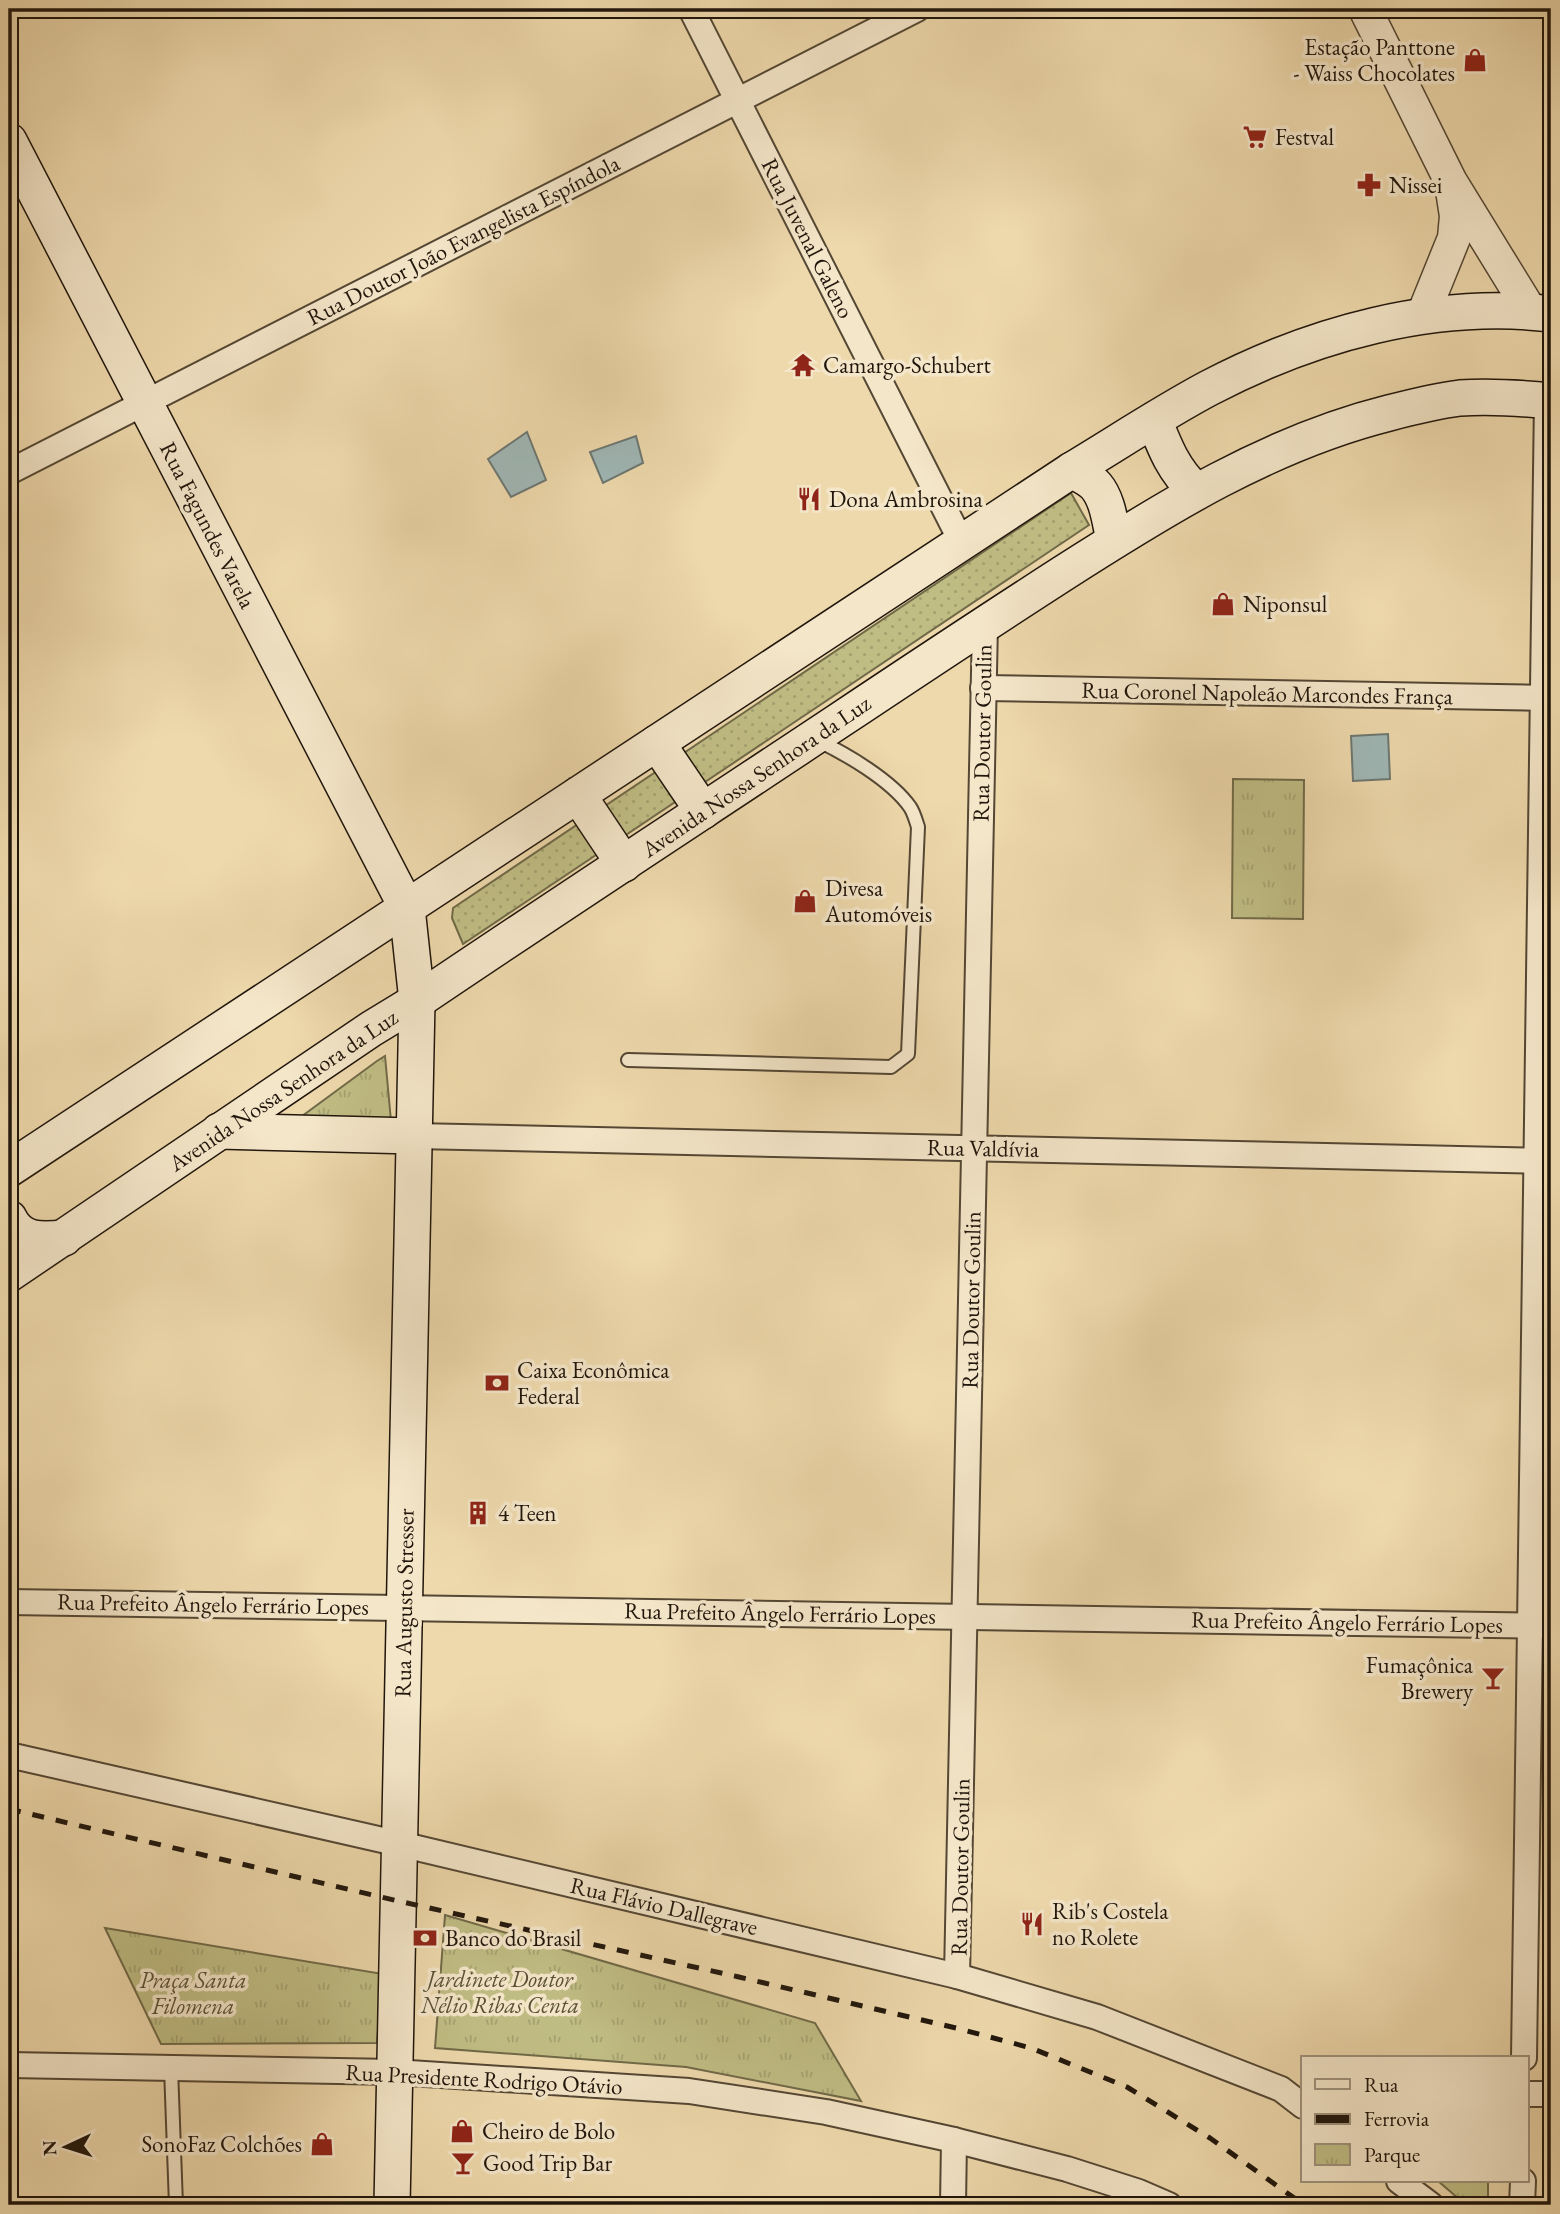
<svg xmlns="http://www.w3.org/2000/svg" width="1560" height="2214" font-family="'EB Garamond',serif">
	<defs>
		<pattern id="grass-dots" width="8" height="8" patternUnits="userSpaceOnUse" patternTransform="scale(1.75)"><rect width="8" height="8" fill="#c0bd84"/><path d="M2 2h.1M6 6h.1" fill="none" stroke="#a5a271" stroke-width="1.8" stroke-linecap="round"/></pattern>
		<pattern id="park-tufts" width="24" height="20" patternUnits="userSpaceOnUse" patternTransform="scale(1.75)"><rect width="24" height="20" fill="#c0bd84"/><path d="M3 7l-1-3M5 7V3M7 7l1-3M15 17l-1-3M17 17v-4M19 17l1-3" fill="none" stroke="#a5a271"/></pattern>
	</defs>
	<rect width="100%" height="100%" fill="#eed9ac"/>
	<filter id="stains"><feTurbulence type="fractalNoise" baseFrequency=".00286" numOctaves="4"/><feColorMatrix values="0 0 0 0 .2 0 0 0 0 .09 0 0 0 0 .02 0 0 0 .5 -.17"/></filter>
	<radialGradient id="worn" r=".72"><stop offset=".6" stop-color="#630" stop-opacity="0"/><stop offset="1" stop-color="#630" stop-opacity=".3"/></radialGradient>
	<path fill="url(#grass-dots)" stroke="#706a48" stroke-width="2" d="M1071 493 1089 525 463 944 452 918 453 908Z"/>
	<g fill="url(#park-tufts)" stroke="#706a48" stroke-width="2">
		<path d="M1233 779 1304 780 1303 919 1232 918Z"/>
		<path d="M385 1056 391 1121 294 1122 377 1061Z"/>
		<path d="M445 1915 815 2023 861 2101 686 2067 435 2048Z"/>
		<path d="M105 1928 383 1974 377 2043 161 2044Z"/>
		<path d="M1438 2181H1488V2205H1466Z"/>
	</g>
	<g fill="#9fb7b6" stroke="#6c7772" stroke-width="2">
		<path d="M527 432 546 480 511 497 488 459Z"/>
		<path d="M636 436 643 463 603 483 590 452Z"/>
		<path d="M1388 734 1390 779 1353 781 1351 736Z"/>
	</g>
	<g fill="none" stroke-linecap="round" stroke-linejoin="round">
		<g stroke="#544734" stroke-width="16">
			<g id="service">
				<path d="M628 1060 891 1067 908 1054 918 827C916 821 914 813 910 807 891 780 846 754 817 740"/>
				<path d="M171 2068 176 2205"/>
			</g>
		</g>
		<g stroke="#544734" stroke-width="28">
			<g id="minor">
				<path d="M691 9 962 543"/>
				<path d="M9 472 917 9"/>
				<path d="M983 688 1551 698"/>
				<path d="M414 1136 1551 1161"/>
				<path d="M9 1602 1551 1626"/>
				<path d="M9 1755 400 1844 957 1976 1097 2017 1281 2089 1303 2106"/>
				<path d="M957 1976 985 624"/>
				<path d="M1524 2058 1547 400"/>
				<path d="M9 2065 394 2072 689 2091 826 2112 954 2140 1067 2169 1139 2192 1169 2205"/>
				<path d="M1527 2094H1551"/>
				<path d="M1399 2181 1431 2205"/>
				<path d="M953 2205 954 2140"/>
				<path d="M1522 2205 1523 2181"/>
			</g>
		</g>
		<g stroke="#544734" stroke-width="35">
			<g id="tertiary">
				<path d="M1365 9 1451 182 1531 312"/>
				<path d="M1422 317 1454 238 1456 216 1452 190"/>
			</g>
		</g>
		<g stroke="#20160c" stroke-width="38">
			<g id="secondary">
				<path d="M9 141 407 908 417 1001 392 2205"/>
				<path d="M1154 420C1165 448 1174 471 1196 491"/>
				<path d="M1072 470C1080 475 1090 479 1096 486 1108 500 1110 523 1114 540"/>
				<path d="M657 743 703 811"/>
				<path d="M578 795 624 864"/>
				<path d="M219 1131 414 1136"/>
				<path d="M9 1169 1072 470C1117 443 1162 413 1209 388 1312 334 1434 300 1551 314"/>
				<path d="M9 1218C20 1242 42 1240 64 1238"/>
				<path d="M9 1274 371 1029 417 1001C556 907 697 815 837 722 912 672 986 623 1062 574 1165 508 1269 443 1389 413 1412 407 1436 401 1460 398 1490 396 1521 398 1551 401"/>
			</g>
		</g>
		<use href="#service" stroke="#f4e6c9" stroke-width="12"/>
		<use href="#minor" stroke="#f4e6c9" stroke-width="24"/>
		<use href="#tertiary" stroke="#f4e6c9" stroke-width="32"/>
		<use href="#secondary" stroke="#f4e6c9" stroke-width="35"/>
		<path stroke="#20160c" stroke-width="5" stroke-dasharray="12 12" stroke-linecap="butt" d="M9 1809 398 1901 739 1977 956 2028 1031 2048 1127 2087 1210 2138 1304 2205"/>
	</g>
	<defs>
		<g id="shop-bare" transform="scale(1.89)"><path d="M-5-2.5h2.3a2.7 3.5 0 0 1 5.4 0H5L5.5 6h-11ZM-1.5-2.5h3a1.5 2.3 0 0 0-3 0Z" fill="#8f2418" stroke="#f4e6c9" stroke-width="2.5" paint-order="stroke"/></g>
		<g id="supermarket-bare" transform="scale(1.89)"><path d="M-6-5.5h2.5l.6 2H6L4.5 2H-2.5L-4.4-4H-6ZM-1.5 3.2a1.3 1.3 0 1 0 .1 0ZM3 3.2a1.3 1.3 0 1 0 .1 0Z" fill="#8f2418" stroke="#f4e6c9" stroke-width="2.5" paint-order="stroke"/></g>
		<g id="pharmacy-bare" transform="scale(1.89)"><path d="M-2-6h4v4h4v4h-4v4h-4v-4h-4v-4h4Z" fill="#8f2418" stroke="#f4e6c9" stroke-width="2.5" paint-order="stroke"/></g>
		<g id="temple-bare" transform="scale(1.89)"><path d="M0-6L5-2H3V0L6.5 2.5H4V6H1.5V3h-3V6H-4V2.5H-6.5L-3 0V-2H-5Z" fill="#8f2418" stroke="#f4e6c9" stroke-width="2.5" paint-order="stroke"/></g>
		<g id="restaurant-bare" transform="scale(1.89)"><path d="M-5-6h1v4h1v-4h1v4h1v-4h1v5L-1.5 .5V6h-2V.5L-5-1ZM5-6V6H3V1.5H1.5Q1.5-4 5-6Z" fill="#8f2418" stroke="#f4e6c9" stroke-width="2.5" paint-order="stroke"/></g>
		<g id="bank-bare" transform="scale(1.89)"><path d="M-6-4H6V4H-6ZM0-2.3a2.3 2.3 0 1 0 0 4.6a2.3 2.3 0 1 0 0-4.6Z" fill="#8f2418" stroke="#f4e6c9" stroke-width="2.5" paint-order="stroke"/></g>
		<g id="building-bare" transform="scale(1.89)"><path d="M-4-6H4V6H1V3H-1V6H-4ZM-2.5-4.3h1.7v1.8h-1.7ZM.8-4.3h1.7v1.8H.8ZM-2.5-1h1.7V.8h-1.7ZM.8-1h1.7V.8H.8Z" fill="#8f2418" stroke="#f4e6c9" stroke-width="2.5" paint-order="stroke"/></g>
		<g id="bar-bare" transform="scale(1.89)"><path d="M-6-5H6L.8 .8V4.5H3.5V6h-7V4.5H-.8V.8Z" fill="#8f2418" stroke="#f4e6c9" stroke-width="2.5" paint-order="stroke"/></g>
	</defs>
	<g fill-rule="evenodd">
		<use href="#shop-bare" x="1475" y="60"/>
		<use href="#supermarket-bare" x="1255" y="137"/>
		<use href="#pharmacy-bare" x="1369" y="185"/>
		<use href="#temple-bare" x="803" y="365"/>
		<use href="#restaurant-bare" x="809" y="499"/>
		<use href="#shop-bare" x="1223" y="604"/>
		<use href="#shop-bare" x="805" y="901"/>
		<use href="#bank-bare" x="497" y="1383"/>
		<use href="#building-bare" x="478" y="1513"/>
		<use href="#bar-bare" x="1493" y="1678"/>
		<use href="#restaurant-bare" x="1032" y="1924"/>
		<use href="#bank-bare" x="425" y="1938"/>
		<use href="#shop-bare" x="462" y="2131"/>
		<use href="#shop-bare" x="322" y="2144"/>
		<use href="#bar-bare" x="463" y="2163"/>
	</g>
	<g text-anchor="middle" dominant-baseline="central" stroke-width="7" stroke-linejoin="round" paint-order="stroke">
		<g font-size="23" fill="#20160c" stroke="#f4e6c9" text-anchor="start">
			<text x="1455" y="47" text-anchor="end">Estação Panttone<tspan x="1455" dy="26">- Waiss Chocolates</tspan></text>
			<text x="1275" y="137">Festval</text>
			<text x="1389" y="185">Nissei</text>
			<text x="823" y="365">Camargo-Schubert</text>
			<text x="829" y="499">Dona Ambrosina</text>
			<text x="1243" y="604">Niponsul</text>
			<text x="825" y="888">Divesa<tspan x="825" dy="26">Automóveis</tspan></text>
			<text x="517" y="1370">Caixa Econômica<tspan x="517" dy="26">Federal</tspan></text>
			<text x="498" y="1513">4 Teen</text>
			<text x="1473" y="1665" text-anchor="end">Fumaçônica<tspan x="1473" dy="26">Brewery</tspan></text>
			<text x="1052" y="1911">Rib's Costela<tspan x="1052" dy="26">no Rolete</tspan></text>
			<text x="445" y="1938">Banco do Brasil</text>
			<text x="482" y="2131">Cheiro de Bolo</text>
			<text x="302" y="2144" text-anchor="end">SonoFaz Colchões</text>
			<text x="483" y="2163">Good Trip Bar</text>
		</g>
		<g font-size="23" fill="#20160c" stroke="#f4e6c9">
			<text transform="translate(808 238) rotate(63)">Rua Juvenal Galeno</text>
			<text transform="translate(463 240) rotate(-27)">Rua Doutor João Evangelista Espíndola</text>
			<text transform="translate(208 525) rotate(63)">Rua Fagundes Varela</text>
			<text transform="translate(1267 693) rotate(1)">Rua Coronel Napoleão Marcondes França</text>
			<text transform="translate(982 733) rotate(-89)">Rua Doutor Goulin</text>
			<text transform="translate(756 776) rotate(-34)">Avenida Nossa Senhora da Luz</text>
			<text transform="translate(283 1090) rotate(-34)">Avenida Nossa Senhora da Luz</text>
			<text transform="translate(983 1148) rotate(1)">Rua Valdívia</text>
			<text transform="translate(971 1300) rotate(-89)">Rua Doutor Goulin</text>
			<text transform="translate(404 1603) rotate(-89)">Rua Augusto Stresser</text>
			<text transform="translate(213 1604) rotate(1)">Rua Prefeito Ângelo Ferrário Lopes</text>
			<text transform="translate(780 1613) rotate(1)">Rua Prefeito Ângelo Ferrário Lopes</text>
			<text transform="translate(1347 1622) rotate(1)">Rua Prefeito Ângelo Ferrário Lopes</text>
			<text transform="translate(960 1867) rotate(-89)">Rua Doutor Goulin</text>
			<text transform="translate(664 1906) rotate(13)">Rua Flávio Dallegrave</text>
			<text transform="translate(484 2079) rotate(3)">Rua Presidente Rodrigo Otávio</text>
		</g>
		<g font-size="23" font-style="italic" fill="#585036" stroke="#f4e6c9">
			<text x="500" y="1979">Jardinete Doutor<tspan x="500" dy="26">Nélio Ribas Centa</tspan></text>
			<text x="193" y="1980">Praça Santa<tspan x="193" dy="26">Filomena</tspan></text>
		</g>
	</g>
	<rect width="1560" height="2214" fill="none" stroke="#eed9ac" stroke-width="35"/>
	<rect x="10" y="10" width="1539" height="2193" fill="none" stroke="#20160c" stroke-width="3.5"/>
	<rect x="18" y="18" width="1525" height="2179" fill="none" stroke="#20160c" stroke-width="2"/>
	<rect x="1301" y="2056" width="228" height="126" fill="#f4e6c9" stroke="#9f937d" stroke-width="2"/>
	<rect x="1315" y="2079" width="35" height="10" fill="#f4e6c9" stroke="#9f937d" stroke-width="2"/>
	<text x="1364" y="2092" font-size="21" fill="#20160c">Rua</text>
	<rect x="1315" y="2114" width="35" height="10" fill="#20160c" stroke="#9f937d" stroke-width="2"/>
	<text x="1364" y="2126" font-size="21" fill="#20160c">Ferrovia</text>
	<rect x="1315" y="2144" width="35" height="21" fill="url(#park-tufts)" stroke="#9f937d" stroke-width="2"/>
	<text x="1364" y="2162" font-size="21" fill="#20160c">Parque</text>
	<g transform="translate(66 2147) rotate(266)" stroke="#f4e6c9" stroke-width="5" paint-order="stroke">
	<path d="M0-5L12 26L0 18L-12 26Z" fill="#20160c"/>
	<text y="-10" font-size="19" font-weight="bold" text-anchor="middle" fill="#20160c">N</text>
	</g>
	<rect width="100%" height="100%" filter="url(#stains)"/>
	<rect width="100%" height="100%" fill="url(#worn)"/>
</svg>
